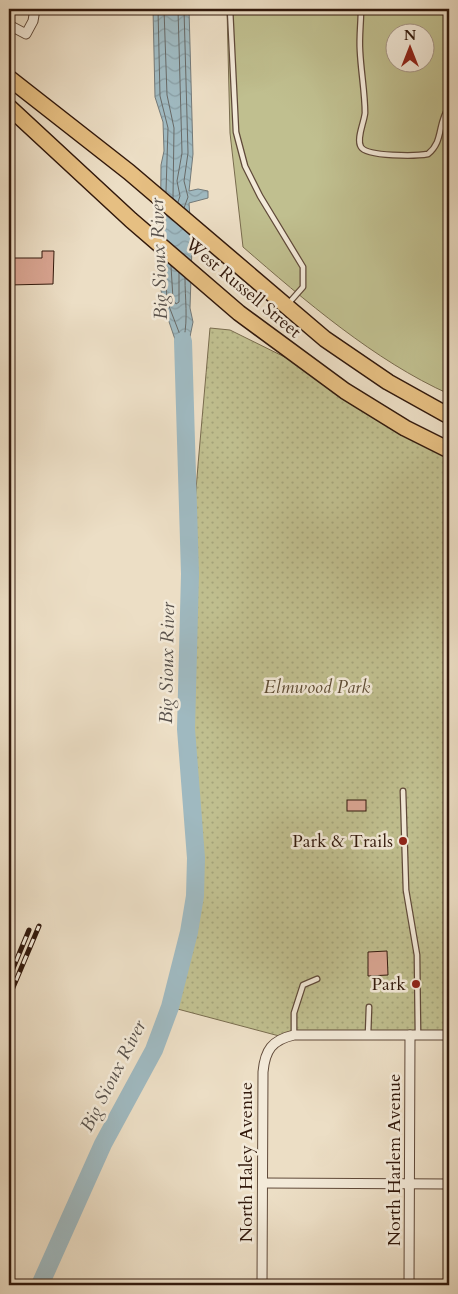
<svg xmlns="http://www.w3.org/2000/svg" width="458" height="1294" font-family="Cardo,serif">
	<defs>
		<pattern id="park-dots" width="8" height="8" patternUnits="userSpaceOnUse" patternTransform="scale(1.25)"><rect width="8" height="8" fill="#c0bf8f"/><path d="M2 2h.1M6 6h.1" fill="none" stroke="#a5a47a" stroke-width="1.8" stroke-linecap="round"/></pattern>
		<pattern id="water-waves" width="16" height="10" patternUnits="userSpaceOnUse" patternTransform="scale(1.25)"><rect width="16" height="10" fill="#9fb9c0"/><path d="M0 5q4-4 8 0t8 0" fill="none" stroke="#899ea4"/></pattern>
	</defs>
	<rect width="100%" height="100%" fill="#ecdec5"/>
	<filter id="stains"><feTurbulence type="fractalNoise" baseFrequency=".004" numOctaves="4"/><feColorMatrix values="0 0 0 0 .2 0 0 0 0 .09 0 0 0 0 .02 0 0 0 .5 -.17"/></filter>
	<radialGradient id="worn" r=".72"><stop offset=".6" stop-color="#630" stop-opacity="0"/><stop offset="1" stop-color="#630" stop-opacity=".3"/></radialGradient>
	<path fill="#c0bf8f" stroke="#796c4e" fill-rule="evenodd" d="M227 9H449V394C375 361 304 300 243 247L230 133ZM396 32H426V62H396Z"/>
	<path fill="url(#park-dots)" stroke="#796c4e" d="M210 328 230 330 321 375 449 449V1036L283 1037 170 1007C179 970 191 934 195 896 202 828 185 755 186 686 187 566 200 447 210 328Z"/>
	<path fill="url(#water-waves)" stroke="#737978" d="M153 9H189L193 154 189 191 198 189 208 191V198L189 203 192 247 190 308 193 322 184 366 162 301 160 276 161 165 164 151 163 122 155 97Z"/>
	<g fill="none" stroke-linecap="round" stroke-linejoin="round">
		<g stroke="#686966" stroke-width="1">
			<path d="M158 9 160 96 168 128 166 192"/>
			<path d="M164 9 167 95 174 128 173 198"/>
			<path d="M178 9 182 153 177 181 180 196 178 202"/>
			<path d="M184 9 188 153 184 181 188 197 184 208"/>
			<path d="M165 261 167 301 182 340 184 338C188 318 185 299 185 278"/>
			<path d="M171 266 173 299 176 304 179 302V273"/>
		</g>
		<path stroke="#9fb9c0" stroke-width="18" d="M40 1285 103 1144 154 1050 170 1007 189 932 195 896 196 858 186 729 190 574 183 341"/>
	</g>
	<g fill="#d9a592" stroke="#32190c">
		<path d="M42 251H54L53 284 9 285V258H42Z"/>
		<rect x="347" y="800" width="19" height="11"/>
		<path d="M387 951 388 975 368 976V952Z"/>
	</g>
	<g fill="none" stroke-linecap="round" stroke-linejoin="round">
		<g stroke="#604a3a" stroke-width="7">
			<g id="service">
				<path d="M230 9 236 132 245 166 260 196 303 267V287L288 304"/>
				<path d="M361 9C361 23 359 37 360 51 361 72 365 93 365 113 364 123 356 139 361 147 367 157 417 156 428 154 444 141 437 124 449 107"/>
				<path d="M403 791 406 890 417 955 418 1035"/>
				<path d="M294 1035V1013L303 985 317 979"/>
				<path d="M368 1035 369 1007"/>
			</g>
		</g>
		<g stroke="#604a3a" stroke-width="11">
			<g id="minor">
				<path d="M9 25 26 34 33 21 35 9"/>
				<path d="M263 1183 449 1184"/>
				<path d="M262 1285 263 1072C265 1050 272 1040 294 1035H449"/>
				<path d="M409 1285 410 1035"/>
			</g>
		</g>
		<g stroke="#32190c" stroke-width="18">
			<g id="trunk">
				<path d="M9 78 129 172 325 339 388 382 449 416"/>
				<path d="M9 107 131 220 239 313 345 391 405 428 449 450"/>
			</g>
		</g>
		<use href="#service" stroke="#f3ead9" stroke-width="4.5"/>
		<use href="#minor" stroke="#f3ead9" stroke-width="9"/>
		<use href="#trunk" stroke="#e6bf82" stroke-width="15"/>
		<g stroke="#32190c" stroke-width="5">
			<g id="rail">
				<path d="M9 978 29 930"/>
				<path d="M9 997 39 926"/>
			</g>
		</g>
		<use href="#rail" stroke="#f3ead9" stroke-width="3" stroke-dasharray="9" stroke-linecap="butt"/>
	</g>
	<g fill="#8f2418" stroke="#f3ead9" stroke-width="2">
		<circle cx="403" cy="841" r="5"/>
		<circle cx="416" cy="984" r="5"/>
	</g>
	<g text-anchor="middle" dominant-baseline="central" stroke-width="5" stroke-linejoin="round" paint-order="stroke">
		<g font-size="18" fill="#32190c" stroke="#f3ead9">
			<text transform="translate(243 288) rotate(40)">West Russell Street</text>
			<text transform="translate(394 1160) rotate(-90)">North Harlem Avenue</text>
			<text transform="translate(246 1162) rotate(-90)">North Haley Avenue</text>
		</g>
		<g font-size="18" font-style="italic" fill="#5d4b33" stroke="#f3ead9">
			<text x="317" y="687">Elmwood Park</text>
		</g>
		<g font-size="18" fill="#32190c" stroke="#f3ead9" text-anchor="end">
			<text x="393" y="841">Park &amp; Trails</text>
			<text x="406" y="984">Park</text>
		</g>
		<g font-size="19" font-style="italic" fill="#58514b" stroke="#f3ead9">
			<text transform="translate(159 259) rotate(-92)">Big Sioux River</text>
			<text transform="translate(167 663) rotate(-89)">Big Sioux River</text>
			<text transform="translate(113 1076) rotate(-63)">Big Sioux River</text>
		</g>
	</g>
	<rect width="458" height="1294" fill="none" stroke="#ecdec5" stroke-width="30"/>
	<rect x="10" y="10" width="438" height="1274" fill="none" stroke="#32190c" stroke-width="2.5"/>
	<rect x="15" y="15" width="428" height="1264" fill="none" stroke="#32190c"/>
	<g transform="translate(410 48)"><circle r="24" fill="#f3ead9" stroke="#a69687"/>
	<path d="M0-4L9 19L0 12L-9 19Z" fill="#8f2418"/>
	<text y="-8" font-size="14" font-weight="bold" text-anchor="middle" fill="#32190c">N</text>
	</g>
	<rect width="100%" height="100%" filter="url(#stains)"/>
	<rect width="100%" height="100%" fill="url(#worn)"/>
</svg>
